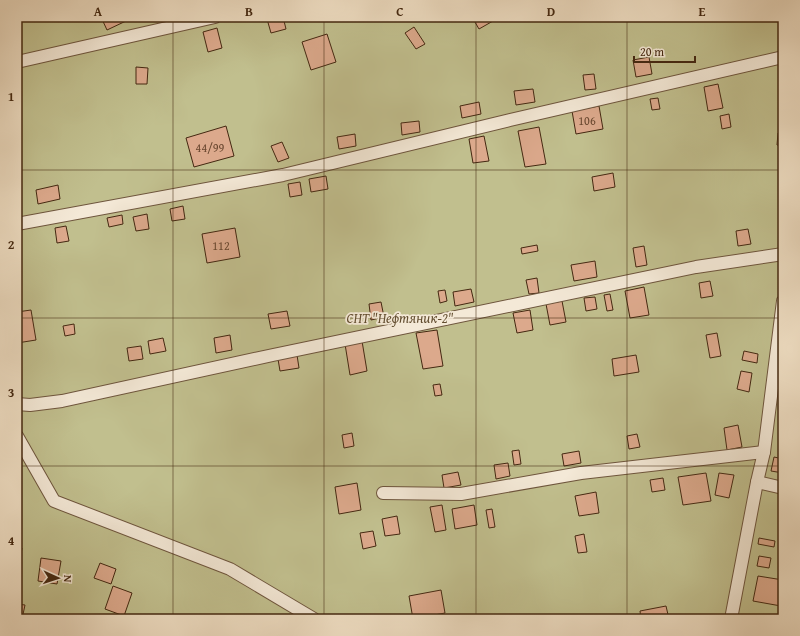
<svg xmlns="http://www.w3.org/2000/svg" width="800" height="636" font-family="'Gentium Book Plus',serif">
	<rect width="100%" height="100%" fill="#eeddc2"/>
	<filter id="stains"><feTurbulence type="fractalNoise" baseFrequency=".005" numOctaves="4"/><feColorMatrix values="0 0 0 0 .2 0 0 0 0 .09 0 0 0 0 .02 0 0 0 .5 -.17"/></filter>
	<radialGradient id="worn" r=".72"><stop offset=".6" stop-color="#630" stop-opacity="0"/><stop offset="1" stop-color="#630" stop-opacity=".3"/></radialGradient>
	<rect fill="#c1bf8e" stroke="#827450" x="17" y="17" width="766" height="602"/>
	<g fill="#dca98c" stroke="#442811">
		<path d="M101 17H124L126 21 107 30Z"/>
		<path d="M273 17H283L286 29 271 33 267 19Z"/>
		<path d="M330 17H342L331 20Z"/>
		<path d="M472 17H500L479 29Z"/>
		<path d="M414 27 425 44 416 49 405 33Z"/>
		<path d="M217 28 222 48 208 52 203 32Z"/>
		<path d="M327 34 336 62 311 70 302 42Z"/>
		<path d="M649 57 652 74 636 77 633 60Z"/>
		<path d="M136 67 148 68 147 84H136Z"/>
		<path d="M594 74 596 89 585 90 583 75Z"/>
		<path d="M718 84 723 108 708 111 704 87Z"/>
		<path d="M533 89 535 102 516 105 514 91Z"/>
		<path d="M658 98 660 109 652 110 650 99Z"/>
		<path d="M479 102 481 114 462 118 460 106Z"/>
		<path d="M599 106 603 129 576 134 572 111Z"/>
		<path d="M729 114 731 127 722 129 720 116Z"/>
		<path d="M419 121 420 132 402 135 401 123Z"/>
		<path d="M226 126 234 156 194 167 186 138Z"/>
		<path d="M539 127 546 164 525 167 518 131Z"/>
		<path d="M778 133 783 134V146L777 145Z"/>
		<path d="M355 134 356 146 339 149 337 137Z"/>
		<path d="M484 136 489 161 473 163 469 139Z"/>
		<path d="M282 142 289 158 278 162 271 146Z"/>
		<path d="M613 173 615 187 594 191 592 177Z"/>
		<path d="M326 176 328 189 311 192 309 179Z"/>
		<path d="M300 182 302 195 290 197 288 184Z"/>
		<path d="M58 185 60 199 38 204 36 190Z"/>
		<path d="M183 206 185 219 172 221 170 209Z"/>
		<path d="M147 214 149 229 136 231 133 217Z"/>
		<path d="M122 215 123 224 109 227 107 218Z"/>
		<path d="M66 226 69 241 57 243 55 228Z"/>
		<path d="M235 228 240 257 207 263 202 234Z"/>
		<path d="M748 229 751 244 738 246 736 231Z"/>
		<path d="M537 245 538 251 522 254 521 248Z"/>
		<path d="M644 246 647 265 636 267 633 248Z"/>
		<path d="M595 261 597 277 574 281 571 265Z"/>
		<path d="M537 278 539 293 529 294 526 280Z"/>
		<path d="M710 281 713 296 701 298 699 283Z"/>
		<path d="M644 287 649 315 630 318 625 291Z"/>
		<path d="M471 289 474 302 455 306 453 292Z"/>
		<path d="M445 290 447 301 440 303 438 291Z"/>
		<path d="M610 294 613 310 607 311 604 295Z"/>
		<path d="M595 297 597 309 586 311 584 298Z"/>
		<path d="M562 301 566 322 550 325 546 304Z"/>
		<path d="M381 302 384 317 371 320 369 304Z"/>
		<path d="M31 310 36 340 17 343V312Z"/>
		<path d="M530 310 533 330 517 333 513 313Z"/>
		<path d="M287 311 290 326 271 329 268 314Z"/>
		<path d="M74 324 75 334 65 336 63 326Z"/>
		<path d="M437 330 443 366 423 369 416 333Z"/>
		<path d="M717 333 721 356 710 358 706 335Z"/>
		<path d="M230 335 232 350 216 353 214 338Z"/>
		<path d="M163 338 166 351 150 354 148 341Z"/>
		<path d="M362 341 367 371 350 375 345 344Z"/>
		<path d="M141 346 143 359 129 361 127 348Z"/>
		<path d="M744 351 758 354 757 363 742 360Z"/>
		<path d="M297 355 299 368 280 371 278 359Z"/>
		<path d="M636 355 639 372 614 376 612 359Z"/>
		<path d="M741 371 752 373 749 392 737 389Z"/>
		<path d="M440 384 442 395 435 396 433 385Z"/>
		<path d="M738 425 742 447 727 450 724 428Z"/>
		<path d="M352 433 354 446 344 448 342 435Z"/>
		<path d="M637 434 640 447 629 449 627 436Z"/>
		<path d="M519 450 521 464 514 465 512 451Z"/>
		<path d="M579 451 581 463 564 466 562 454Z"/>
		<path d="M774 457 783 459V473L771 471Z"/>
		<path d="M508 463 510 476 496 479 494 465Z"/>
		<path d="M458 472 461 485 444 488 442 475Z"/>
		<path d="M706 473 711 501 683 505 678 477Z"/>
		<path d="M719 473 734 475 729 498 715 495Z"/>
		<path d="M663 478 665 490 652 492 650 480Z"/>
		<path d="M357 483 361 510 339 514 335 487Z"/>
		<path d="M596 492 599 513 579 516 575 496Z"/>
		<path d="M442 505 446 530 435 532 430 507Z"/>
		<path d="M474 505 477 525 455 529 452 509Z"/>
		<path d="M492 509 495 527 489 528 486 510Z"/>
		<path d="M397 516 400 534 385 536 382 519Z"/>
		<path d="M373 531 376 546 363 549 360 533Z"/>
		<path d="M584 534 587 552 578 553 575 536Z"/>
		<path d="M759 538 775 541 774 547 758 544Z"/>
		<path d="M17 547 22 548 19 566H17Z"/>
		<path d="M759 556 771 558 769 568 757 566Z"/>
		<path d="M41 558 61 561 57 584 38 581Z"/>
		<path d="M100 563 116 569 111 584 94 578Z"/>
		<path d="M758 576 783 580V598L781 606 753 601Z"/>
		<path d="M113 586 132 593 124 616 105 609Z"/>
		<path d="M441 590 445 613 413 619 409 596Z"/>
		<path d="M17 604 25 605 22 619H17Z"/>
		<path d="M666 606 669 619H641L640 611Z"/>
	</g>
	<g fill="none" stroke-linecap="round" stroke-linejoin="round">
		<g stroke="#6e553d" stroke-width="14">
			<g id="service">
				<path d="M17 62 215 17"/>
				<path d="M17 224 283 175 510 120 783 57"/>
				<path d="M17 404 30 405 62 401 273 355 696 267 783 254"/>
				<path d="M17 436 54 501 230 569 314 619"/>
				<path d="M757 482 783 488"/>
				<path d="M383 493 461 494 581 473 764 452"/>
				<path d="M731 619 757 482 764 452 783 301"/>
			</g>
		</g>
		<use href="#service" stroke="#f4e9d7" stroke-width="12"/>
	</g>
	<path fill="none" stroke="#442811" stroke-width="1" stroke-opacity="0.55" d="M173 17V619M324 17V619M476 17V619M627 17V619M17 170H783M17 318H783M17 466H783"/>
	<g text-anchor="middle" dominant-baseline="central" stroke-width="3.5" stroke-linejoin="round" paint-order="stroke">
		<g font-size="12" fill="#6a4830">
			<text x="587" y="120">106</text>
			<text x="210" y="147">44/99</text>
			<text x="221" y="245">112</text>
		</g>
		<g font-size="14" font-style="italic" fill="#634e30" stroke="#f4e9d7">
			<text x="400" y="318">СНТ "Нефтяник-2"</text>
		</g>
	</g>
	<rect width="800" height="636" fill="none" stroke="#eeddc2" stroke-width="44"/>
	<g transform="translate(58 578) rotate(93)" stroke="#f4e9d7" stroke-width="3" paint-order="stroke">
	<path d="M0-3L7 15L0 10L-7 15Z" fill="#442811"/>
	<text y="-6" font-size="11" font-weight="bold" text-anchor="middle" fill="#442811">N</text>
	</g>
	<path d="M634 56v6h61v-6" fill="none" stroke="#442811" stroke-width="2"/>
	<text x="640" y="56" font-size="12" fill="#442811" stroke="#f4e9d7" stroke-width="3" paint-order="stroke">20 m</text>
	<rect x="22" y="22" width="756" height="592" fill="none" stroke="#442811" stroke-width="1.5"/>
	<g font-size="13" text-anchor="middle" font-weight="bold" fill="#442811">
		<text x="98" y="16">A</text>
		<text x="249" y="16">B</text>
		<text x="400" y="16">C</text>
		<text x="551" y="16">D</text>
		<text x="702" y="16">E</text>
		<text x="11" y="101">1</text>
		<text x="11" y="249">2</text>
		<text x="11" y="397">3</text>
		<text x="11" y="545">4</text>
	</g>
	<rect width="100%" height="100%" filter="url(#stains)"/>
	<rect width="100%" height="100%" fill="url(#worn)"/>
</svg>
